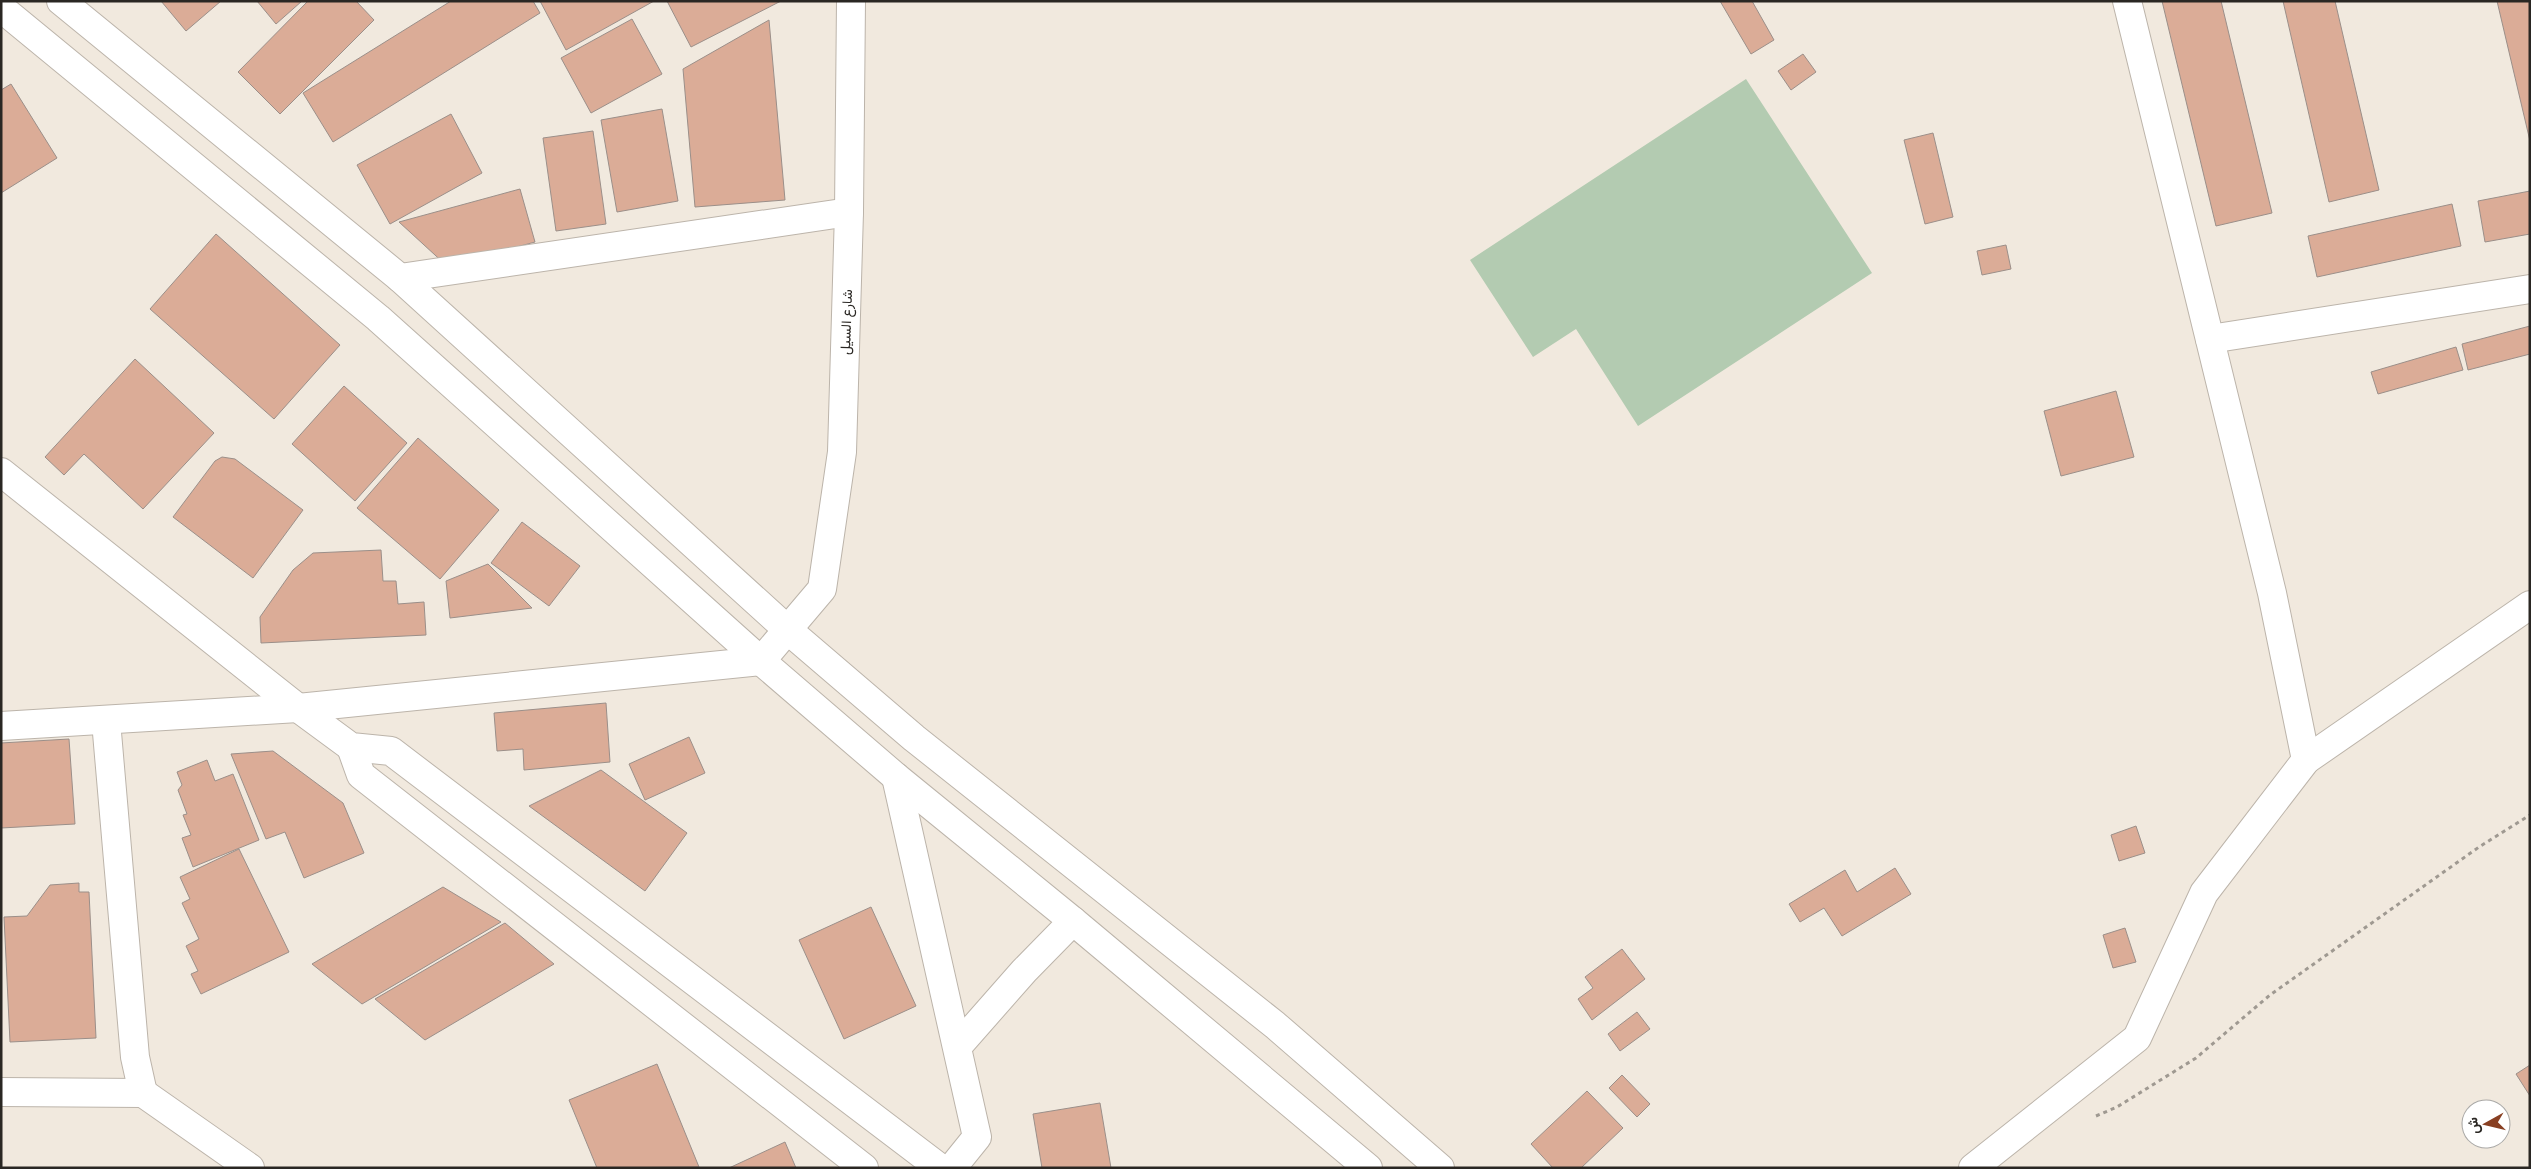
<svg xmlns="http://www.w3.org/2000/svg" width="2531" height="1169" font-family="'Source Serif 4',Vazirmatn,serif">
	<rect width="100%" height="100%" fill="#f1e9de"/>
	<path fill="#b3cbb1" d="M1746 79 1872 273 1638 426 1576 329 1533 357 1470 260Z"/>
	<g fill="#dbac97" stroke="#9b8f89">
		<path d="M161 1H221L186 31Z"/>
		<path d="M257 1H302L276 24Z"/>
		<path d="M308 1H356L374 20 280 114 238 72Z"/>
		<path d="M451 1H533L540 13 333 142 303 93Z"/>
		<path d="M540 1H654L566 50Z"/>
		<path d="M667 1H781L691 47Z"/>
		<path d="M1720 1H1752L1774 40 1751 54Z"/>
		<path d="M2162 1H2221L2272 213 2216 226Z"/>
		<path d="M2283 1H2335L2379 190 2329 202Z"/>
		<path d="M2497 1H2530V141Z"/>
		<path d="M632 19 662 74 591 113 561 58Z"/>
		<path d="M769 20 785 200 695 207 683 69Z"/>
		<path d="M1803 54 1816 72 1791 90 1778 71Z"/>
		<path d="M11 84 57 158 1 193V90Z"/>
		<path d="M662 109 678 201 617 212 601 120Z"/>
		<path d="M451 114 482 173 390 224 357 165Z"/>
		<path d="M593 131 606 224 556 231 543 138Z"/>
		<path d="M1933 133 1953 217 1925 224 1904 140Z"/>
		<path d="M520 189 535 242 447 266 399 222Z"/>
		<path d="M2530 191V234L2485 242 2478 201Z"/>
		<path d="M2452 204 2461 246 2317 277 2308 236Z"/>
		<path d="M216 234 340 345 274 419 150 309Z"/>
		<path d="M2006 245 2011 269 1982 275 1977 251Z"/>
		<path d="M2530 326V354L2468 370 2462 344Z"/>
		<path d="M2456 347 2463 370 2378 394 2371 372Z"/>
		<path d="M135 359 214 433 143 509 84 454 64 475 45 457Z"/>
		<path d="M344 386 407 443 355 501 292 444Z"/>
		<path d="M2116 391 2134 457 2061 476 2044 411Z"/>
		<path d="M418 438 499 510 440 579 357 508Z"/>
		<path d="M222 457 235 459 303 510 253 578 173 517 215 461Z"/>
		<path d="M522 522 580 566 549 606 491 563Z"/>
		<path d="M381 550 383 581H396L398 604 424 602 426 635 261 643 260 617 293 570 313 553Z"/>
		<path d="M488 564 532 608 450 618 446 581Z"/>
		<path d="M606 703 610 762 524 770 523 749 497 751 494 713Z"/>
		<path d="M689 737 705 773 645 800 629 764Z"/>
		<path d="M69 739 75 824 1 828V743Z"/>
		<path d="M273 751 343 803 364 853 304 878 285 832 266 839 231 754Z"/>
		<path d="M207 760 215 781 233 774 259 840 193 867 182 838 191 835 183 815 187 814 178 790 182 785 177 772Z"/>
		<path d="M601 770 687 833 645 891 529 806Z"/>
		<path d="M2136 826 2145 853 2119 861 2111 835Z"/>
		<path d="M239 849 289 952 201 994 191 974 198 971 186 946 199 939 182 903 190 899 180 877Z"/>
		<path d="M1895 868 1911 894 1842 936 1824 908 1800 922 1789 904 1845 870 1857 892Z"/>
		<path d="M79 883V892H89L96 1038 10 1042 4 917 27 916 50 885Z"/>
		<path d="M443 887 501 922 362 1004 312 964Z"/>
		<path d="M871 907 916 1006 844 1039 799 940Z"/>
		<path d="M505 923 554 964 425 1040 375 999Z"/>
		<path d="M2125 928 2136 962 2113 968 2103 935Z"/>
		<path d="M1622 949 1645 979 1592 1020 1578 999 1593 988 1585 977Z"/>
		<path d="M1637 1012 1650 1029 1620 1051 1608 1034Z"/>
		<path d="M657 1064 699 1167 597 1168 569 1100Z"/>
		<path d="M2530 1065V1096L2516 1074Z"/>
		<path d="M1622 1075 1650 1104 1637 1117 1609 1088Z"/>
		<path d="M1587 1091 1623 1128 1581 1168H1553L1531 1144Z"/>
		<path d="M1100 1103 1111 1168H1042L1033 1114Z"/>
		<path d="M785 1142 796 1168H729Z"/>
	</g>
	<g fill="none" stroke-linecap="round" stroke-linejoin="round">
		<g stroke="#bcb4aa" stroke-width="30">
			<g id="minor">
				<path d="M400 278 849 212"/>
				<path d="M2210 339 2530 289"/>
				<path d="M1 472 298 708 351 747 391 751 940 1168"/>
				<path d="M106 721 135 1057 143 1093"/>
				<path d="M1 726 298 708 761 661 822 589 842 452 849 212 851 1"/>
				<path d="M351 747 361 775 864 1168"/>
				<path d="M2306 760 2530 605"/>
				<path d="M896 777 977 1137 952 1168"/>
				<path d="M958 1046 1024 971 1073 921"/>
				<path d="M1 1092 143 1093 250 1168"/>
				<path d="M1973 1168 2137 1038 2204 893 2306 760 2272 593 2127 1"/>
			</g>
		</g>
		<g stroke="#bcb4aa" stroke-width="30">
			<g id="major">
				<path d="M61 1 400 278 789 631 914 738 1275 1025 1440 1168"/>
				<path d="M1 8 378 318 761 661 896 777 1073 921 1368 1168"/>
			</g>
		</g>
		<path stroke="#9f9991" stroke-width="3" stroke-dasharray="4 4" stroke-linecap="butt" d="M2096 1116 2117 1107 2196 1058 2270 995 2479 847 2530 815"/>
		<use href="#minor" stroke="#fff" stroke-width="28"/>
		<use href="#major" stroke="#fff" stroke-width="28"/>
	</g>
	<g text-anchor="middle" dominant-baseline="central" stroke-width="4" stroke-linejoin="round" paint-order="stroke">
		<g font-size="14" fill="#2a2723" stroke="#fff">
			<text transform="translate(846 322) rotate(-88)">شارع السيل</text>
		</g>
	</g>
	<rect width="2531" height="1169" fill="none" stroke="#2a2723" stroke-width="5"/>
	<g transform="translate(2486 1124) rotate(262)"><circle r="24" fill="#ffffff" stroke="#aaa9a7"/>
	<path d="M0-4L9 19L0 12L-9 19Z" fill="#883f22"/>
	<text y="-8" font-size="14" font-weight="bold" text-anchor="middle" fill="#2a2723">ش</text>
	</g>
</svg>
